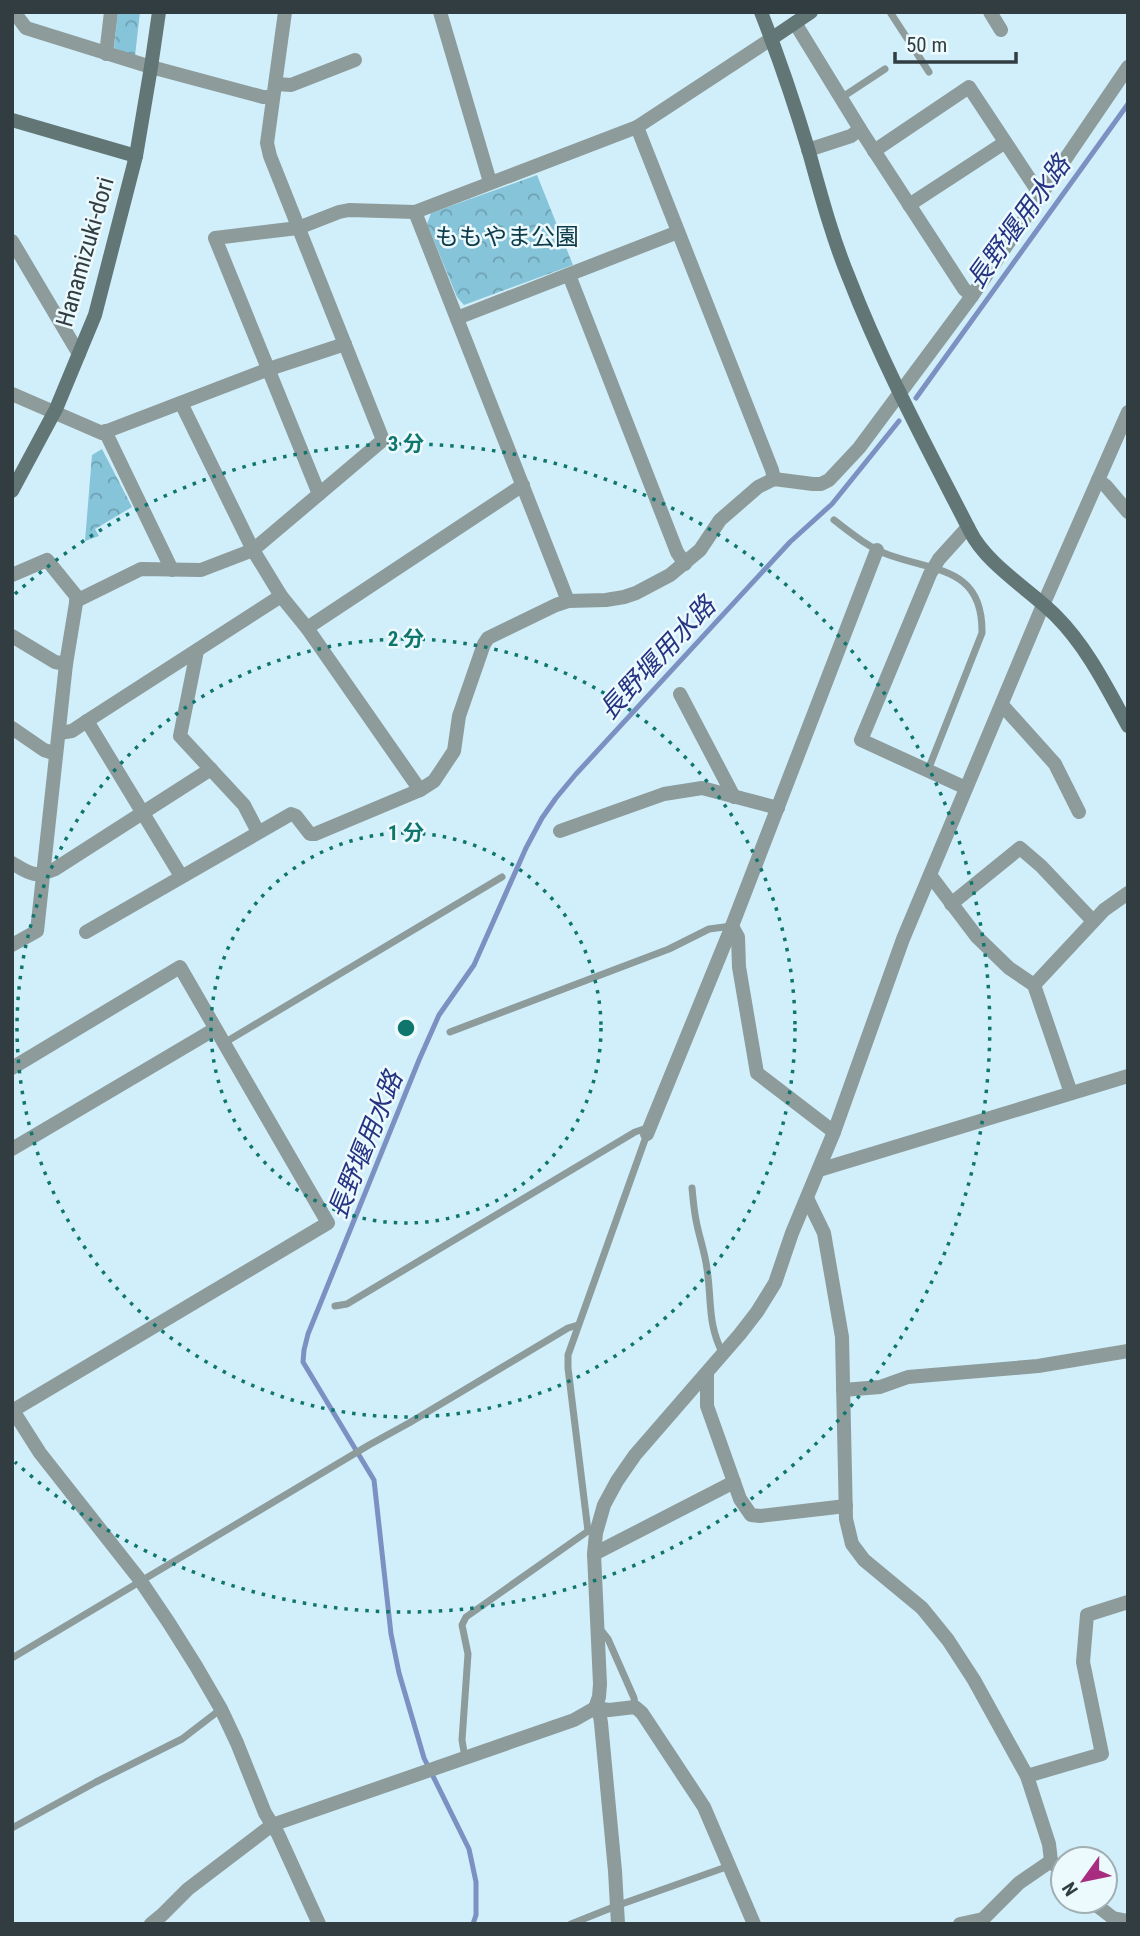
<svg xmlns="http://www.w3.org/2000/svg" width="1140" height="1936" font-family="'Roboto Condensed','Noto Sans JP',sans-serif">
	<defs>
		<pattern id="forest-crowns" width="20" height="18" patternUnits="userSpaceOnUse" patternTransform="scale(1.75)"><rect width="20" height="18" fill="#86c4d9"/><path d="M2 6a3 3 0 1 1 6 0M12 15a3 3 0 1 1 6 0" fill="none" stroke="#6ea0b2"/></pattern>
	</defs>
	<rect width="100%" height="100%" fill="#d0effa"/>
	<g fill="url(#forest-crowns)">
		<path d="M118 12H140L135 56 114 48Z"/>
		<path d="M537 175 573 265 464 305 457 297 427 224 431 213Z"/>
		<path d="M102 449 132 507 95 529 99 536 85 541 92 455Z"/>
	</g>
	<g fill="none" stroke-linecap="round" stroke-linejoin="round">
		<g stroke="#7d90c2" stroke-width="5">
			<path d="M916 398 1128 104"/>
			<path d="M473 1924 476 1915V1882L469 1849 424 1758 399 1673 391 1634 374 1480 303 1362 304 1350 308 1334 419 1060 439 1015 474 965 526 848 542 818 556 798 576 774 790 542 832 504 899 421"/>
		</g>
		<g stroke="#8d9b9b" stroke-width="7">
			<path d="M890 12 929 72"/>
			<path d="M841 98 885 69"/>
			<path d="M834 520C851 533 869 548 889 555 937 572 983 568 982 633L928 770"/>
			<path d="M450 1032 669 949 709 929 732 926"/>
			<path d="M224 1043 502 877"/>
			<path d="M692 1188C693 1199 694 1210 696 1220 699 1237 705 1252 707 1269 712 1301 707 1323 723 1354"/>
			<path d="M335 1306 347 1304 635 1132 650 1127"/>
			<path d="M596 1533 588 1531 568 1368V1355L647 1134"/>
			<path d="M600 1629 608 1639 634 1698 635 1706"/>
			<path d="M12 1658 369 1445 409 1423 568 1328 578 1325"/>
			<path d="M465 1758 462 1740 468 1654 462 1625 466 1617 588 1531"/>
			<path d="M12 1828 96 1782 182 1739 221 1709"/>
			<path d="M571 1924 616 1906 729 1866"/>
		</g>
		<g stroke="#8d9b9b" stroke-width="14">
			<path d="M14 12 26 28 151 67 263 97H273"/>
			<path d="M440 12 490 182"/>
			<path d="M990 12 1001 30"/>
			<path d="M795 23 860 129 964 289 972 296"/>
			<path d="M106 54 111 12"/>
			<path d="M277 84 291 85 355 60"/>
			<path d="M637 127 772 470 774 479"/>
			<path d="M808 150 851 136 860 129"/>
			<path d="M874 151 969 87 1035 187 1043 193"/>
			<path d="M909 205 1004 143"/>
			<path d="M415 212 568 601"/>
			<path d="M12 241 79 354"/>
			<path d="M569 275 677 552 685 564"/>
			<path d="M457 318 678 232"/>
			<path d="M12 394 102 433 269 369 345 344"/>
			<path d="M181 403 253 550 281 596 307 628 420 790"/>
			<path d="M105 431 172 570"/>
			<path d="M1098 480 1106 486 1128 512"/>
			<path d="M319 494 215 238 298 228 339 212 349 210 415 212 637 127 771 39"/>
			<path d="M12 575 47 560 77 597 66 664 37 931 12 945"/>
			<path d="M76 601 141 569 201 570 253 550 383 440 270 156 267 143 285 12"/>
			<path d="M307 628 523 485"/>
			<path d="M12 636 55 662 66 664"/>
			<path d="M197 651 180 736 244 805 258 832"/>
			<path d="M680 694 734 797"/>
			<path d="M1002 705 1055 764 1079 812"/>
			<path d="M87 721 181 876"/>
			<path d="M12 728 44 750 56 754"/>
			<path d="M59 733 72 731 87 721 281 596"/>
			<path d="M966 788 861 740 930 574 939 559 968 527"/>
			<path d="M560 831 664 794 702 788 778 808"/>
			<path d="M12 863C30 874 34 878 55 869L211 769"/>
			<path d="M930 875 977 937 1009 968 1034 985 1071 1093"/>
			<path d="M951 904 1020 848 1041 866 1093 921"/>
			<path d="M732 926 738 937 739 967 757 1073 834 1132"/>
			<path d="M86 932 291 814 296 816 310 834H315L420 790 434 781 454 751 459 716 484 644 488 638 556 605 568 601 606 600 624 597 636 593 670 575 700 550 720 520 758 487 774 479 813 484H821L829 480 859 448 972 296 1128 67"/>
			<path d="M1034 985 1104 910 1128 893"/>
			<path d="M12 1068 180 967 328 1223 12 1411"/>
			<path d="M647 1134 732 926 877 550"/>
			<path d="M12 1149 215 1029"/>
			<path d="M819 1170 1128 1076"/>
			<path d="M807 1198 824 1233 842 1337 846 1519 852 1544 864 1560 922 1608 948 1640 974 1680 1027 1776 1049 1844 1051 1861 1063 1873"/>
			<path d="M707 1375V1406L740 1499 751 1515 760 1516 846 1506"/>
			<path d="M843 1390 880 1387 908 1377 1038 1366 1128 1351"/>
			<path d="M12 1409 40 1453 140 1580 169 1623 196 1666 221 1709 237 1743 265 1813 278 1834 319 1924"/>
			<path d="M594 1554 734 1482"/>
			<path d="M595 1708 609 1710 635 1707 642 1713 704 1807 754 1924"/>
			<path d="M595 1708 600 1716 601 1723 615 1871 618 1924"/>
			<path d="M1027 1776 1102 1754 1083 1662 1087 1615 1128 1602"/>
			<path d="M1091 1901 1113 1918 1128 1921"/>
			<path d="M151 1924 162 1915 188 1889 272 1825 574 1720 595 1708 599 1697 600 1684 594 1554 596 1533 604 1505 617 1481 635 1455 740 1334 757 1312 775 1283 792 1233 834 1132 903 939 1043 605 1128 412"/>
			<path d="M960 1924 983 1919 1019 1883 1051 1861"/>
		</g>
		<g stroke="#627676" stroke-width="14">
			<path d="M761 12C779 58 795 105 809 152 821 195 832 237 849 278 883 366 927 447 970 531 986 564 1030 590 1056 616 1087 647 1107 688 1128 726"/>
			<path d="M771 39 811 12"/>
			<path d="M12 120 136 156"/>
			<path d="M12 491 56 409 95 315 136 156 151 67 159 12"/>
		</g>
	</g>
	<g fill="none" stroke="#0f766e" stroke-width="3.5" stroke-dasharray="3.5 7">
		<circle cx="406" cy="1028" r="195"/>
		<circle cx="406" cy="1028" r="389"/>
		<path d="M15 594A584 584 0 1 1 15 1462"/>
	</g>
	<g text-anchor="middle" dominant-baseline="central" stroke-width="5" stroke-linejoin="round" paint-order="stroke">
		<g font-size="24" fill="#0e3b49" stroke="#ecf9fd">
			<text x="507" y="237">ももやま公園</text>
		</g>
		<g font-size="24" fill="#313d41" stroke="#ecf9fd">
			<text transform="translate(85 252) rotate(-74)">Hanamizuki-dori</text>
		</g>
		<g font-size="26" font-style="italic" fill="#253382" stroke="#ecf9fd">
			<text transform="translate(1018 222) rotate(-54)">長野堰用水路</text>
			<text transform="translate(657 658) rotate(-47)">長野堰用水路</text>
			<text transform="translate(365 1145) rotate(-68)">長野堰用水路</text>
		</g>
	</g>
	<circle cx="406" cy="1028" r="10" fill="#0f766e" stroke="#ecf9fd" stroke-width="3.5"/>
	<g font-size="21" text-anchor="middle" font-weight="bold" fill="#0f766e" stroke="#ecf9fd" stroke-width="5" stroke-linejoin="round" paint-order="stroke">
		<text x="406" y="451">3 分</text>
		<text x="406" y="646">2 分</text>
		<text x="406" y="840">1 分</text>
	</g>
	<rect width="1140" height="1936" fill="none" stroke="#313d41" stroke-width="28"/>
	<g transform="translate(1084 1880) rotate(237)"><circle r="33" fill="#ecf9fd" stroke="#a1aeb2" stroke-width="2"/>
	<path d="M0-5L12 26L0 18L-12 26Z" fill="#a82c80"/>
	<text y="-10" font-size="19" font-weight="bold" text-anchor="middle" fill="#313d41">N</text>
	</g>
	<path d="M895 52v10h121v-10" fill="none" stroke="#313d41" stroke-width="3.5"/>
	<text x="906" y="52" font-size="21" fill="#313d41" stroke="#ecf9fd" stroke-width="5" paint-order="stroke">50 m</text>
</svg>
